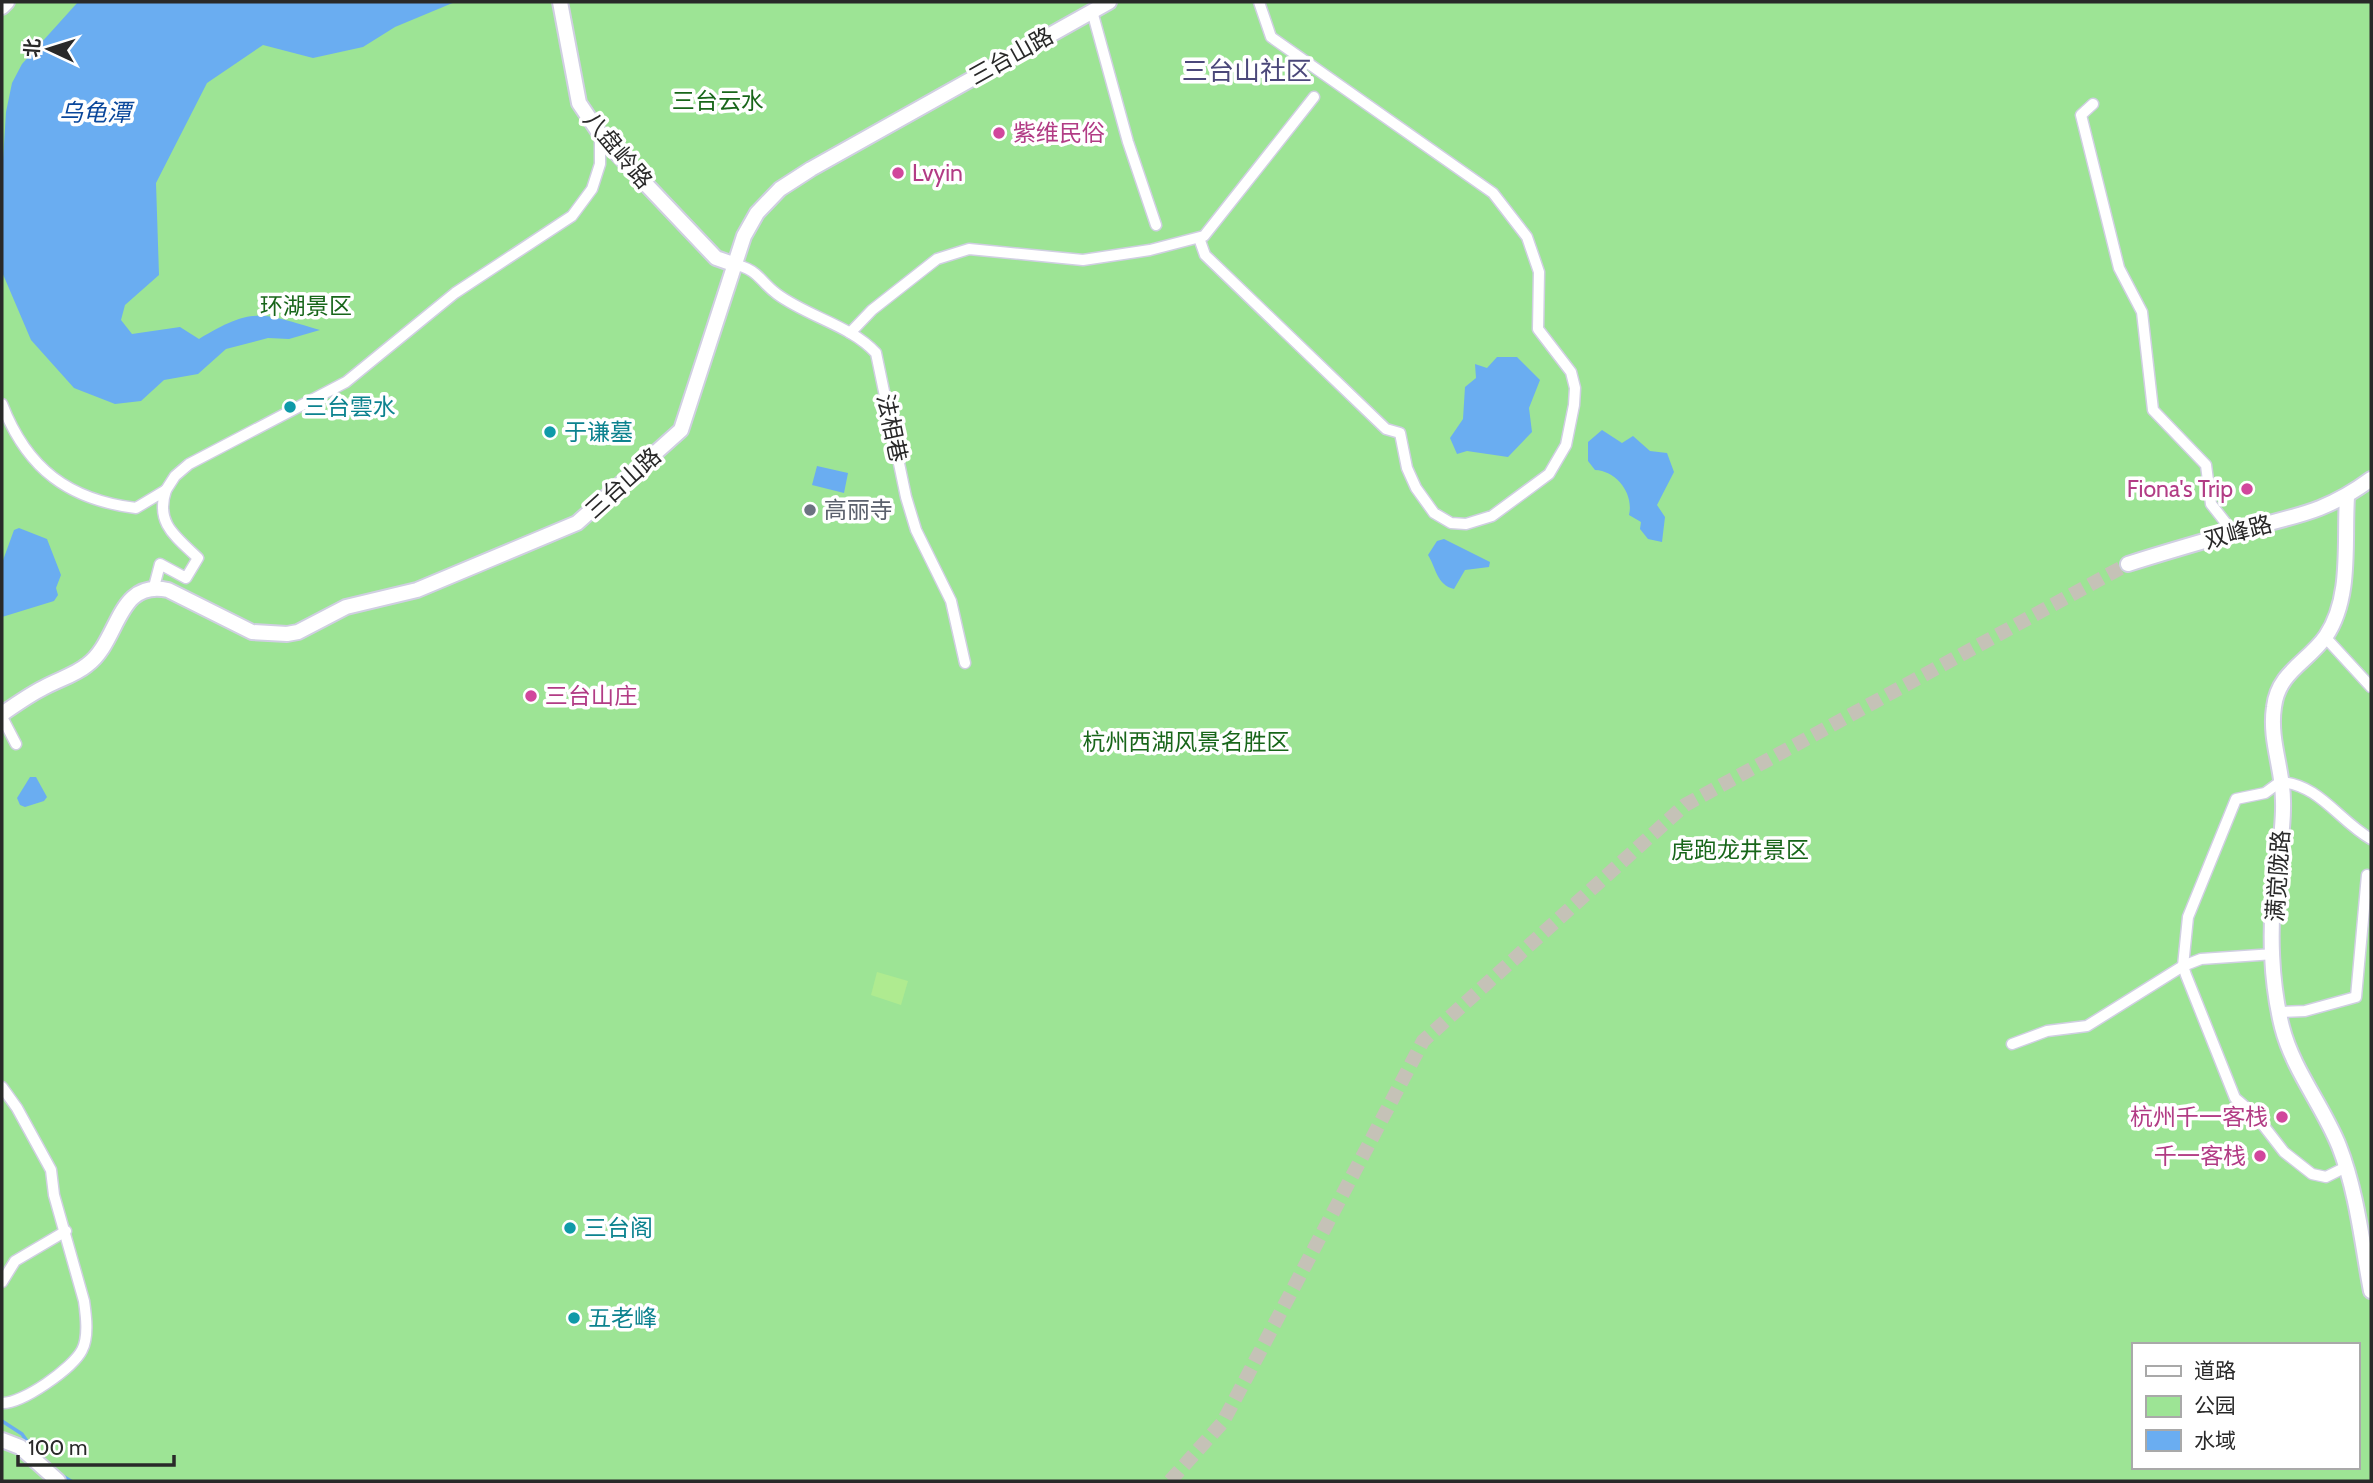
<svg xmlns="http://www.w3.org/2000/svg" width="2373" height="1483" font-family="Cabin,'Noto Sans SC',sans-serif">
	<rect width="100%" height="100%" fill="#ece8da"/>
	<path fill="#9de495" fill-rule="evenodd" d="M2 2H2371V1481H2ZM2133 1345H2357V1467H2133Z"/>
	<path fill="#afeb90" d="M877 972 908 981 901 1005 871 995Z"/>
	<g fill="#6aadf1">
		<path d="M78 2H455L395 27 363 47 313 58 263 45 207 83 156 183 159 275 125 305 121 320 132 334 180 327 199 339C254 306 261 313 320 330L289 339 268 338 226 349 198 374 164 380 141 401 115 404 74 388 31 340 2 272V176L6 112 12 83 22 64Z"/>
		<path d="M1497 357H1517L1540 380 1529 408 1532 432 1508 457 1467 451 1457 454 1450 438 1463 419 1465 387 1476 378 1475 364 1487 368Z"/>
		<path d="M1602 430 1622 443 1633 436 1650 451 1667 453 1674 472 1657 505 1665 517 1662 542 1648 539 1640 529 1641 522 1629 515C1634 494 1617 471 1595 470L1588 461V442Z"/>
		<path d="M817 466 848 473 844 493 812 485Z"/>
		<path d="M19 528 47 539 61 575 56 588 58 595 54 601 2 617V563L14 530Z"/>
		<path d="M1444 539 1490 562 1489 567 1465 570 1454 589C1437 585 1436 568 1428 555L1437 541Z"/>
		<path d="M30 777H36L47 797 44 801 25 807 20 805 17 798Z"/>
	</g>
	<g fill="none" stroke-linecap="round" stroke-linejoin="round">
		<g stroke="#6aadf1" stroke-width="3.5">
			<path d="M2 1421 22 1434 34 1451"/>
			<path d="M61 1475 71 1481"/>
		</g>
		<path stroke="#c5c2b7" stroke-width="14" stroke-dasharray="14 7" stroke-linecap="butt" d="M1170 1481 1223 1422 1423 1041 1685 805 2128 564"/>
		<g stroke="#d0cfe2" stroke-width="13">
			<g id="street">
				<path d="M1092 11 1128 142 1156 225"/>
				<path d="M2093 104 2081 115 2119 268 2142 312 2153 410 2206 465 2211 504 2233 532"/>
				<path d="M1199 238 1205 255 1386 429 1400 433 1407 468 1416 488 1434 513 1451 523 1466 524 1492 516 1549 474 1566 445 1574 405 1575 388 1571 372 1538 329 1539 272 1527 237 1493 193 1271 37 1259 2"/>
				<path d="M733 264C760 270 758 280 777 294 808 317 850 325 876 353L906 497 916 530 951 601 965 663"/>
				<path d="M850 333 872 310 937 259 969 249 1083 260 1150 250 1204 236 1314 97"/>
				<path d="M2 404C27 469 69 500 136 508L166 490C155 523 175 536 198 558L186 578 160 564 154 587"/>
				<path d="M166 490 175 476 189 464 346 382 455 293 572 216 592 189 600 164V134"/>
				<path d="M2325 637 2371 687"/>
				<path d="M2 717 16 744"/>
				<path d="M2280 1012 2305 1011 2356 997 2367 875"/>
				<path d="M2012 1044 2047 1031 2087 1026 2183 966 2201 959 2274 954"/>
				<path d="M2 1087 17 1108 51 1170 54 1195 84 1301C86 1315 89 1337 82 1350 73 1368 22 1404 2 1403"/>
				<path d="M2346 1167 2326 1177 2312 1174 2284 1152 2256 1116 2235 1098 2186 975 2183 966 2188 917 2236 799 2265 793 2280 782C2319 784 2339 821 2371 839"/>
				<path d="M2 1282 15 1261 66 1231"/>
			</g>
		</g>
		<g stroke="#d0cfe2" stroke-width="18">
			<g id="secondary">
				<path d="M560 2 579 103 604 140 716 258 733 264"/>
				<path d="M2 7 7 2"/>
				<path d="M2347 497C2344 541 2352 598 2326 636 2308 662 2278 672 2274 707 2269 740 2283 769 2283 801 2284 829 2278 858 2275 885 2269 930 2271 983 2282 1027 2293 1070 2323 1106 2339 1146 2357 1192 2362 1243 2371 1291"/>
				<path d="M2128 564C2162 553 2197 543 2232 533 2289 516 2321 516 2371 479"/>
				<path d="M2 714C15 705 29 695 43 688 57 680 75 675 87 665 120 641 116 579 168 590L252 632 287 634 298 632 346 607 417 590 577 523 681 430 744 236 757 213 780 189 811 169 1109 2"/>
				<path d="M2 1440 20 1447 58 1481"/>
			</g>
		</g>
		<use href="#street" stroke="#fff" stroke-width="10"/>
		<use href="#secondary" stroke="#fff" stroke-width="14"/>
	</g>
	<g fill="#d1479c" stroke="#fff" stroke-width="2.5">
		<circle cx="999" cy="133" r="7"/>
		<circle cx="898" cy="173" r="7"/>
		<circle cx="2247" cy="489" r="7"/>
		<circle cx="531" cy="696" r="7"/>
		<circle cx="2282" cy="1117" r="7"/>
		<circle cx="2260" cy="1156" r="7"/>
	</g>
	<g fill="#0f9aa8" stroke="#fff" stroke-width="2.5">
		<circle cx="290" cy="407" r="7"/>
		<circle cx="550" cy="432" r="7"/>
		<circle cx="570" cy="1228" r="7"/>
		<circle cx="574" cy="1318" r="7"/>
	</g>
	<circle fill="#6b7280" stroke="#fff" stroke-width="2.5" cx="810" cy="510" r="7"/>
	<g text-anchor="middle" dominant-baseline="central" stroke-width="7" stroke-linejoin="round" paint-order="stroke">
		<g font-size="23" fill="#292929" stroke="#fff">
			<text transform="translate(1011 56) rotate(-29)">三台山路</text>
			<text transform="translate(618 150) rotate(50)">八盘岭路</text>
			<text transform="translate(892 428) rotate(78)">法相巷</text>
			<text transform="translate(623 483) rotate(-42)">三台山路</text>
			<text transform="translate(2238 532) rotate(-15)">双峰路</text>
			<text transform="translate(2278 876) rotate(-86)">满觉陇路</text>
		</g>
		<g font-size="23" fill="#18661a" stroke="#fff">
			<text x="718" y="101">三台云水</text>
			<text x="306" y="306">环湖景区</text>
			<text x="1186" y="742">杭州西湖风景名胜区</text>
			<text x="1740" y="850">虎跑龙井景区</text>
		</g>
		<g font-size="23" fill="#b23c85" stroke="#fff" text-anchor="start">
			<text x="1013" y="133">紫维民俗</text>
			<text x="912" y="173">Lvyin</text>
			<text x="2233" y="489" text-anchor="end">Fiona's Trip</text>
			<text x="545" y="696">三台山庄</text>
			<text x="2268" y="1117" text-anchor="end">杭州千一客栈</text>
			<text x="2246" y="1156" text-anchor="end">千一客栈</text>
		</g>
		<g font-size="23" fill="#0d838f" stroke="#fff" text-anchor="start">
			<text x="304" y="407">三台雲水</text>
			<text x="564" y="432">于谦墓</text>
			<text x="584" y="1228">三台阁</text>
			<text x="588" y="1318">五老峰</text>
		</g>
		<g font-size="23" fill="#5b616d" stroke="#fff" text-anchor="start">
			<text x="824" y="510">高丽寺</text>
		</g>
		<g font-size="24" font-style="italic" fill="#0a479b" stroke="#fff">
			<text x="95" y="112">乌龟潭</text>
		</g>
		<g font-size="26" fill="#4b487a" stroke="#fff">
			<text x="1247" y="71">三台山社区</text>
		</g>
	</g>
	<rect width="2373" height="1483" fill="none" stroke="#292929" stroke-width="7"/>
	<rect x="2132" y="1343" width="228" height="126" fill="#ffffff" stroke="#a9a9a9" stroke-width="2"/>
	<rect x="2146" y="1366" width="35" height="10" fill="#ffffff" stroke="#a9a9a9" stroke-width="2"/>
	<text x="2194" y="1378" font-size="21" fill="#292929">道路</text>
	<rect x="2146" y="1396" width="35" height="21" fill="#9de495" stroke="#a9a9a9" stroke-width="2"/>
	<text x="2194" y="1413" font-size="21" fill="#292929">公园</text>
	<rect x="2146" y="1430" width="35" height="21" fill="#6aadf1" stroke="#a9a9a9" stroke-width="2"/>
	<text x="2194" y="1448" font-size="21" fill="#292929">水域</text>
	<g transform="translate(49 49) rotate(274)" stroke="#ffffff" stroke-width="5" paint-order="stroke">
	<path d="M0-5L12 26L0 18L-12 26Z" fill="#292929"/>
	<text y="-10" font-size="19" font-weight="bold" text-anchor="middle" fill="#292929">北</text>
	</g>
	<path d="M18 1455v10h156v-10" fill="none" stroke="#292929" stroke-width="3.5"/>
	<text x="28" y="1455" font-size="21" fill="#292929" stroke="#ffffff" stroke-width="5" paint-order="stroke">100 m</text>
</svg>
